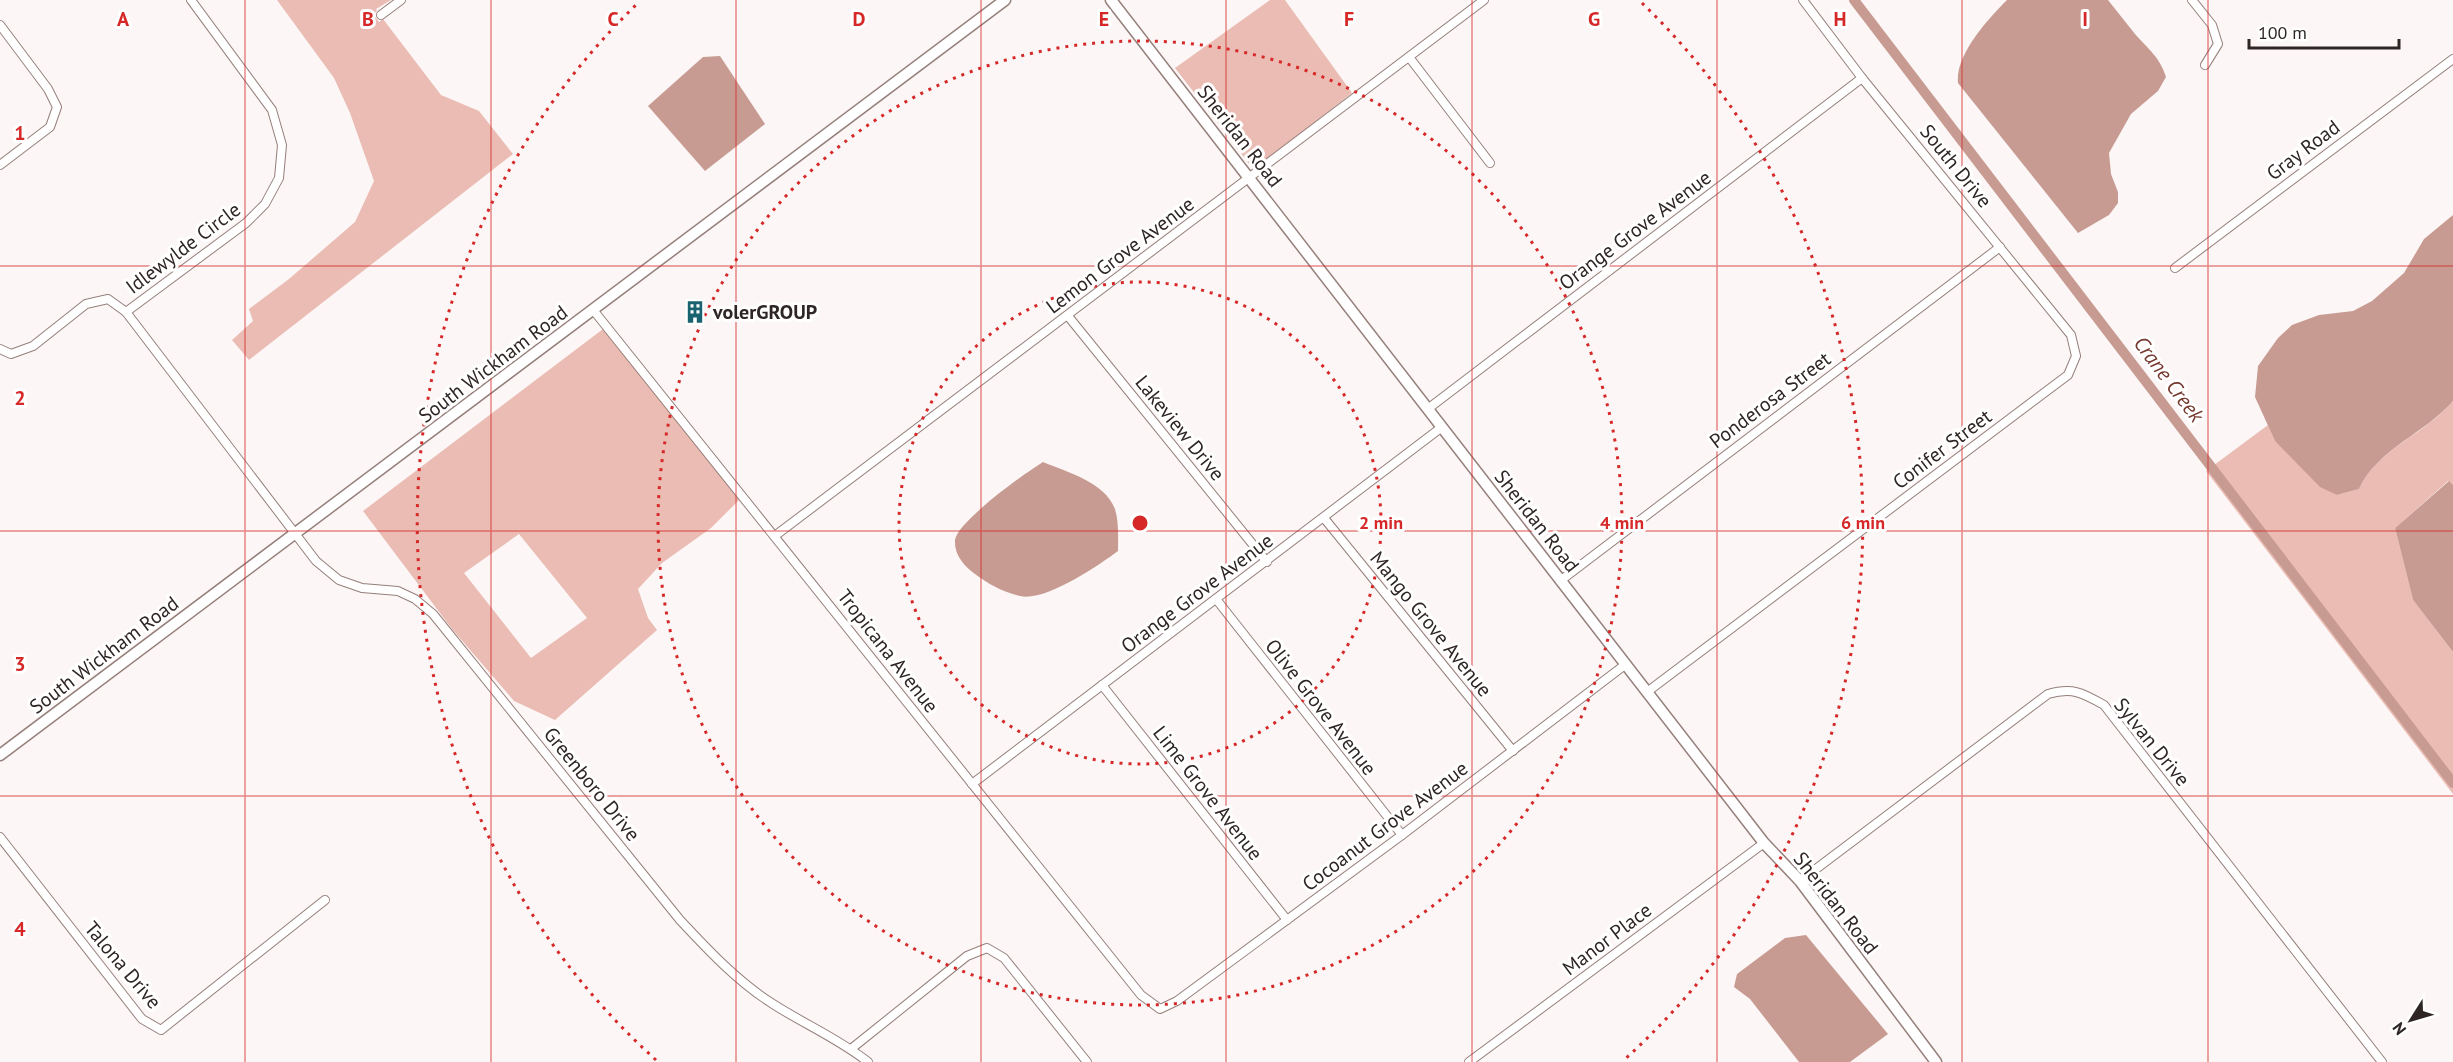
<svg xmlns="http://www.w3.org/2000/svg" width="2453" height="1062" font-family="'PT Sans',sans-serif">
	<rect width="100%" height="100%" fill="#fcf7f6"/>
	<g fill="#eabcb3" fill-rule="evenodd">
		<path d="M277 0H391L376 9 377 11 373 14 379 22 383 19 441 95 479 111 513 154 249 360 232 340 253 321 249 309 289 279 355 222 374 181 350 113 334 78Z"/>
		<path d="M1270 0H1285L1352 93 1258 166 1250 165 1175 68Z"/>
		<path d="M607 326 740 499 711 528 662 563 638 589 648 618 657 630 555 720 514 701 452 629 363 511ZM519 534 587 618 531 658 464 573Z"/>
		<path d="M2453 401V485L2448 481 2395 528 2413 600 2453 652V794L2206 471 2268 425 2275 441 2337 495 2359 489C2377 449 2426 434 2453 401Z"/>
	</g>
	<g fill="#c89b92">
		<path d="M2007 0H2108C2117 11 2126 23 2135 34 2148 49 2160 57 2166 77L2158 91 2131 114 2109 153 2111 174 2118 192V203L2109 215 2078 233 1958 83C1955 55 1988 19 2007 0Z"/>
		<path d="M720 56 765 124 705 171 648 106 703 57Z"/>
		<path d="M2453 215V401C2426 433 2377 449 2359 489L2337 495 2320 487 2275 441 2255 397 2258 366 2278 338 2292 325 2319 315 2353 311 2372 301 2404 273 2424 239Z"/>
		<path d="M1043 462C1067 472 1105 482 1115 509 1119 522 1118 538 1118 551 1098 566 1045 602 1020 596 1003 592 988 584 975 574 964 566 954 555 955 540 958 521 1025 473 1043 462Z"/>
		<path d="M2449 481 2453 485V652L2413 600 2395 528Z"/>
		<path d="M1806 935 1888 1034 1850 1062H1799L1750 999 1734 987 1737 974 1785 938Z"/>
	</g>
	<g fill="none" stroke-linecap="round" stroke-linejoin="round">
		<path stroke="#c89b92" stroke-width="10" d="M1854 0 2453 783"/>
		<g stroke="#957f7b" stroke-width="10">
			<g id="street">
				<path d="M2192 0 2212 25 2218 44 2205 65"/>
				<path d="M381 15 401 0"/>
				<path d="M0 25 48 89 57 107 50 127 0 165"/>
				<path d="M1409 57 1490 163"/>
				<path d="M2175 268 2453 59"/>
				<path d="M594 311 1141 995 1160 1009 1177 1001 1402 835 1626 664"/>
				<path d="M126 312 246 223 265 204 279 178 282 145 272 110 191 0"/>
				<path d="M1068 316 1267 562"/>
				<path d="M0 349 11 354 33 346 86 304 108 299 126 312 316 561 339 580 362 588 398 591 415 599 433 614 680 920C708 950 738 982 773 1004 804 1024 839 1039 868 1062"/>
				<path d="M1429 408 1862 78"/>
				<path d="M1324 518 1513 751"/>
				<path d="M776 535 1484 0"/>
				<path d="M1560 581 2000 247"/>
				<path d="M1216 599 1402 835"/>
				<path d="M1102 685 1287 920"/>
				<path d="M1647 692 2068 375 2076 356 2071 335 1862 78 1803 0"/>
				<path d="M972 784 1442 427"/>
				<path d="M0 837 142 1019 161 1030 325 900"/>
				<path d="M1800 881 2048 694C2073 687 2083 693 2104 705L2382 1062"/>
				<path d="M851 1049 967 956 987 948 1004 958 1087 1062"/>
				<path d="M1469 1062 1764 843"/>
			</g>
		</g>
		<g stroke="#957f7b" stroke-width="13">
			<g id="secondary">
				<path d="M1111 0 1764 843 1800 881 1936 1062"/>
				<path d="M0 755 1005 0"/>
			</g>
		</g>
		<use href="#street" stroke="#fff" stroke-width="8"/>
		<use href="#secondary" stroke="#fff" stroke-width="10"/>
	</g>
	<path fill="none" stroke="#d62828" stroke-width="1.5" stroke-opacity="0.55" d="M245 0V1062M491 0V1062M736 0V1062M981 0V1062M1226 0V1062M1472 0V1062M1717 0V1062M1962 0V1062M2208 0V1062M0 266H2453M0 531H2453M0 796H2453"/>
	<g fill="none" stroke="#d62828" stroke-width="3" stroke-dasharray="3 6">
		<circle cx="1140" cy="523" r="241"/>
		<circle cx="1140" cy="523" r="482"/>
		<path d="M656 1060A723 723 0 0 1 638 3M1642 3A723 723 0 0 1 1624 1060"/>
	</g>
	<defs>
		<g id="building-bare" transform="scale(1.8)"><path d="M-4-6H4V6H1V3H-1V6H-4ZM-2.5-4.3h1.7v1.8h-1.7ZM.8-4.3h1.7v1.8H.8ZM-2.5-1h1.7V.8h-1.7ZM.8-1h1.7V.8H.8Z" fill="#18636f" stroke="#fff" stroke-width="2.5" paint-order="stroke"/></g>
	</defs>
	<g fill-rule="evenodd">
		<use href="#building-bare" x="695" y="312"/>
	</g>
	<g text-anchor="middle" dominant-baseline="central" stroke-width="6" stroke-linejoin="round" paint-order="stroke">
		<g font-size="20" fill="#2e2624" stroke="#fff">
			<text transform="translate(1240 136) rotate(52)">Sheridan Road</text>
			<text transform="translate(2303 150) rotate(-37)">Gray Road</text>
			<text transform="translate(1956 166) rotate(51)">South Drive</text>
			<text transform="translate(1635 230) rotate(-37)">Orange Grove Avenue</text>
			<text transform="translate(183 248) rotate(-37)">Idlewylde Circle</text>
			<text transform="translate(1120 255) rotate(-37)">Lemon Grove Avenue</text>
			<text transform="translate(493 364) rotate(-37)">South Wickham Road</text>
			<text transform="translate(1770 400) rotate(-37)">Ponderosa Street</text>
			<text transform="translate(1180 428) rotate(51)">Lakeview Drive</text>
			<text transform="translate(1942 449) rotate(-37)">Conifer Street</text>
			<text transform="translate(1537 521) rotate(52)">Sheridan Road</text>
			<text transform="translate(1197 593) rotate(-37)">Orange Grove Avenue</text>
			<text transform="translate(1431 624) rotate(51)">Mango Grove Avenue</text>
			<text transform="translate(888 651) rotate(52)">Tropicana Avenue</text>
			<text transform="translate(104 655) rotate(-37)">South Wickham Road</text>
			<text transform="translate(1321 707) rotate(52)">Olive Grove Avenue</text>
			<text transform="translate(2152 742) rotate(51)">Sylvan Drive</text>
			<text transform="translate(592 784) rotate(51)">Greenboro Drive</text>
			<text transform="translate(1208 793) rotate(52)">Lime Grove Avenue</text>
			<text transform="translate(1385 826) rotate(-37)">Cocoanut Grove Avenue</text>
			<text transform="translate(1836 903) rotate(52)">Sheridan Road</text>
			<text transform="translate(1607 939) rotate(-37)">Manor Place</text>
			<text transform="translate(123 965) rotate(50)">Talona Drive</text>
		</g>
		<g font-size="20" font-weight="bold" fill="#2e2624" stroke="#fff" text-anchor="start">
			<text x="713" y="312">volerGROUP</text>
		</g>
		<g font-size="21" font-style="italic" fill="#75392f" stroke="#fff">
			<text transform="translate(2169 379) rotate(53)">Crane Creek</text>
		</g>
	</g>
	<g font-size="20" text-anchor="middle" font-weight="bold" fill="#d62828" stroke="#fff" stroke-width="6" stroke-linejoin="round" paint-order="stroke">
		<text x="123" y="26">A</text>
		<text x="368" y="26">B</text>
		<text x="613" y="26">C</text>
		<text x="859" y="26">D</text>
		<text x="1104" y="26">E</text>
		<text x="1349" y="26">F</text>
		<text x="1594" y="26">G</text>
		<text x="1840" y="26">H</text>
		<text x="2085" y="26">I</text>
		<text x="20" y="140">1</text>
		<text x="20" y="405">2</text>
		<text x="20" y="671">3</text>
		<text x="20" y="936">4</text>
	</g>
	<circle cx="1140" cy="523" r="9" fill="#d62828" stroke="#fff" stroke-width="3"/>
	<g font-size="18" text-anchor="middle" font-weight="bold" fill="#d62828" stroke="#fff" stroke-width="6" stroke-linejoin="round" paint-order="stroke">
		<text x="1381" y="529">2 min</text>
		<text x="1622" y="529">4 min</text>
		<text x="1863" y="529">6 min</text>
	</g>
	<g transform="translate(2411 1020) rotate(233)" stroke="#ffffff" stroke-width="4.5" paint-order="stroke">
	<path d="M0-4.5L10 22L0 15L-10 22Z" fill="#2e2624"/>
	<text y="-9" font-size="16" font-weight="bold" text-anchor="middle" fill="#2e2624">N</text>
	</g>
	<path d="M2249 39v9h150v-9" fill="none" stroke="#2e2624" stroke-width="3"/>
	<text x="2258" y="39" font-size="18" fill="#2e2624" stroke="#ffffff" stroke-width="4.5" paint-order="stroke">100 m</text>
</svg>
